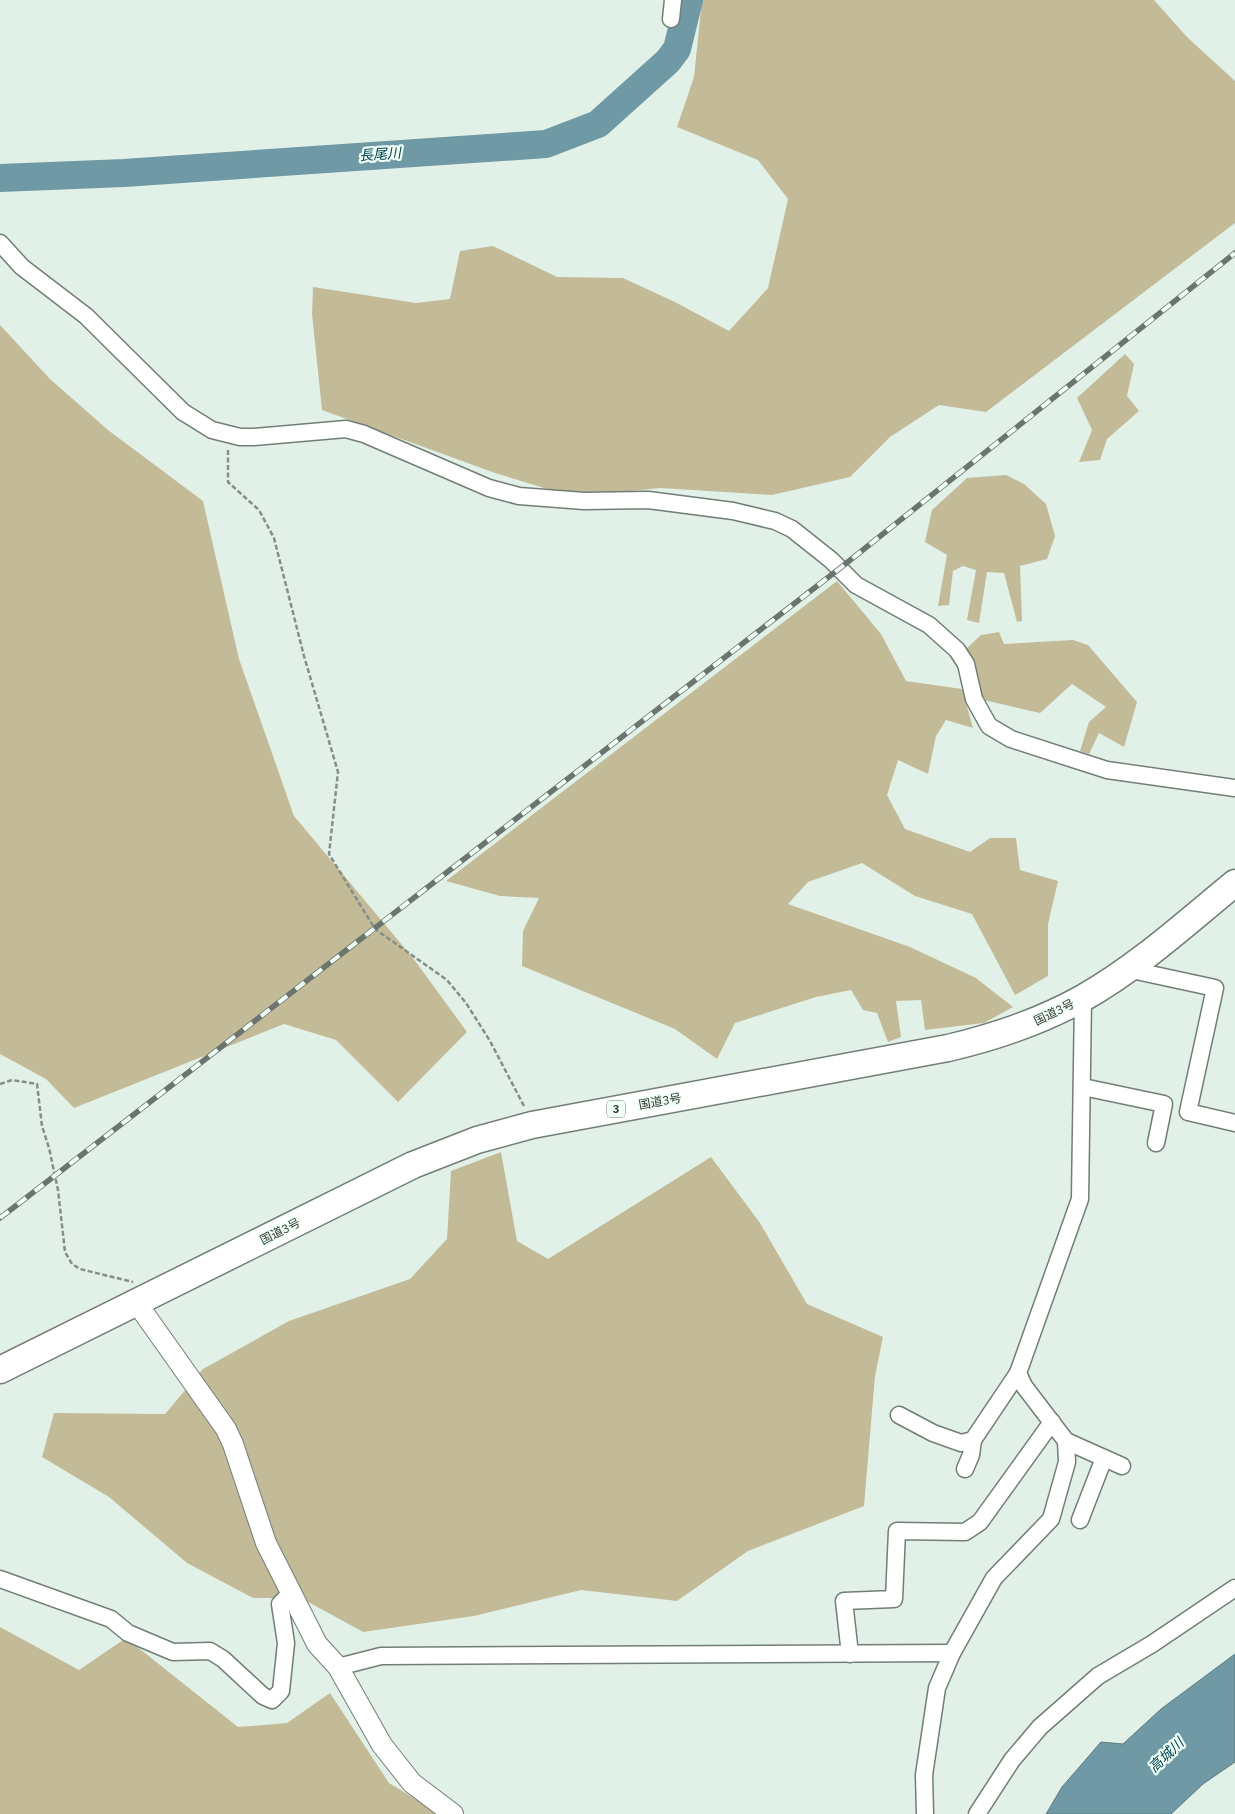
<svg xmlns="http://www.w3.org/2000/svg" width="1235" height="1814" font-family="'IBM Plex Sans','Noto Sans JP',sans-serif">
	<rect width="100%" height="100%" fill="#e2f1e8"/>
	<g fill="#c3bb98">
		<path d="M702 0H1154L1187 37 1235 81V223L986 412 939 405 890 437 850 477 772 495 660 488 574 497 495 473 322 410 312 314 313 287 416 303 450 299 460 251 493 246 557 277 623 278 675 302 729 331 768 288 788 199 758 160 677 127 694 77Z"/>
		<path d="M0 325 50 379 108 430 203 501 239 659 294 816 413 958 467 1032 398 1102 336 1040 284 1024 74 1108 46 1079 0 1054Z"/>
		<path d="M1125 354 1134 364 1127 396 1139 411 1107 439 1100 460 1079 462 1092 430 1077 398Z"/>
		<path d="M1006 475 1024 484 1046 504 1055 536 1047 559 1020 566 1022 621 1017 622 1004 573 987 572 979 623 967 620 976 570 963 566 953 571 949 605 938 606 947 555 925 542 932 510 967 478Z"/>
		<path d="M837 581 881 634 906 681 962 689 973 728 946 720 936 736 928 774 898 760 887 795 905 829 970 852 990 838H1016L1020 870 1058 881 1048 924V976L1015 995 972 914 915 896 862 863 808 882 788 904 910 947 976 978 1013 1007 984 1023 925 1030 921 1000 896 1001 901 1037 888 1042 877 1013 863 1010 851 990 816 997 735 1023 717 1059 675 1029 522 966 523 931 539 898 500 896 446 881Z"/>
		<path d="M999 632 1004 644 1073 640 1088 645 1137 702 1124 747 1099 733 1089 754 1080 751 1089 722 1106 707 1072 684 1040 713 984 700 966 649 981 635Z"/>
		<path d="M501 1152 517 1241 548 1259 711 1157 760 1223 807 1304 883 1337 875 1376 864 1506 748 1551 677 1601 581 1590 474 1616 363 1632 301 1598H253L187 1563 109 1497 42 1457 54 1413 165 1414 203 1369 289 1321 410 1279 447 1239 451 1171Z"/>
		<path d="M0 1627 79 1670 126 1638 238 1727 287 1723 330 1693 389 1783 440 1814H0Z"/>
	</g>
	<path fill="#6f99a5" stroke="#5d7c83" d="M1235 1654V1762L1203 1784 1171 1814H1046L1062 1787 1101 1742 1123 1744 1161 1709Z"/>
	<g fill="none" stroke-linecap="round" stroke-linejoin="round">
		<path stroke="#6f99a5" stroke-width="28" d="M0 178 124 173 546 144 598 124 668 61 677 49 689 0"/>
		<g stroke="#717e75" stroke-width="19">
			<g id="minor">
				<path d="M671 19 673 0"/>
				<path d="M0 243 22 267 86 316 183 412 212 430 240 437H254L346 429 364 434 489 488 519 496 584 501 648 500 733 511 775 521 792 529 831 560 856 585 929 625 957 650 966 664 974 699 989 726 1011 739 1107 770 1235 788"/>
				<path d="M1127 969 1215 988 1188 1112 1235 1123"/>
				<path d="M1083 1087 1164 1104 1156 1143"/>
				<path d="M899 1415 933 1433 961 1443 973 1440 1018 1373"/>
				<path d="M1066 1441 1122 1466"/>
				<path d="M965 1469 971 1455 973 1440"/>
				<path d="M1080 1520 1104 1458"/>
				<path d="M0 1579 111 1619 128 1633 173 1652 210 1651 223 1659 263 1696 272 1700 281 1691 286 1643 280 1604 291 1593"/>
				<path d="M850 1654 844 1601 894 1599 897 1531 965 1532 980 1522 1052 1422"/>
				<path d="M338 1667 381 1656 952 1653"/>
				<path d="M925 1814 924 1775 937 1688 952 1653 994 1578 1051 1519 1067 1462 1066 1441 1024 1386 1018 1373 1080 1199 1083 998"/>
				<path d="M977 1814 1012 1760 1040 1727 1098 1676 1152 1644 1235 1588"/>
			</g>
		</g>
		<g stroke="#717e75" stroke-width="22">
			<path id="tertiary" d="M136 1302 226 1429 233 1444 266 1543 317 1644 338 1667 382 1745 412 1783 453 1814"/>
		</g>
		<g stroke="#717e75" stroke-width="29">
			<path id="trunk" d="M0 1370 413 1165 477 1140 532 1125 948 1048C995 1037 1040 1022 1083 998 1138 967 1186 923 1235 883"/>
		</g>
		<g stroke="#848f88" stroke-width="2.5" stroke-dasharray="5 2.5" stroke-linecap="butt">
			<path d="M228 450V482L259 510 274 538 304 656 338 772 329 854 375 929 447 980 466 1003 490 1041 525 1108"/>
			<path d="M0 1084 12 1080 37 1084 42 1126 49 1148 58 1190 65 1252 72 1264 80 1269 133 1282"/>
		</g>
		<use href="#minor" stroke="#fff" stroke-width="16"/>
		<use href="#tertiary" stroke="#fff" stroke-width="20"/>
		<use href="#trunk" stroke="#fff" stroke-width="26"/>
		<g stroke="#6b746e" stroke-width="5.5">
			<path id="rail" d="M0 1218 839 569 1235 253"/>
		</g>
		<use href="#rail" stroke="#f0fff5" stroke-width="4" stroke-dasharray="11" stroke-linecap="butt"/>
	</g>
	<g text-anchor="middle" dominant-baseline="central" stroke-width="4.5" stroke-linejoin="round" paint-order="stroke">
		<rect fill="#f0fff5" stroke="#6c746f" stroke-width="1" x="607" y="1100.5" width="18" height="17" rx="4"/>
		<g font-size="11" font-weight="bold" fill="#333935">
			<text x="616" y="1109">3</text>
		</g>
		<g font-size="12" fill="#333935" stroke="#f0fff5">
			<text transform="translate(1054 1012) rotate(-26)">国道3号</text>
			<text transform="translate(660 1101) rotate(-10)">国道3号</text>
			<text transform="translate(280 1231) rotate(-27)">国道3号</text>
		</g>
		<g font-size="14" font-style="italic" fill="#00414f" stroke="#f0fff5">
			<text transform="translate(380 154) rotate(-4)">長尾川</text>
			<text transform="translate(1166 1755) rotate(-44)">高城川</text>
		</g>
	</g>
</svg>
